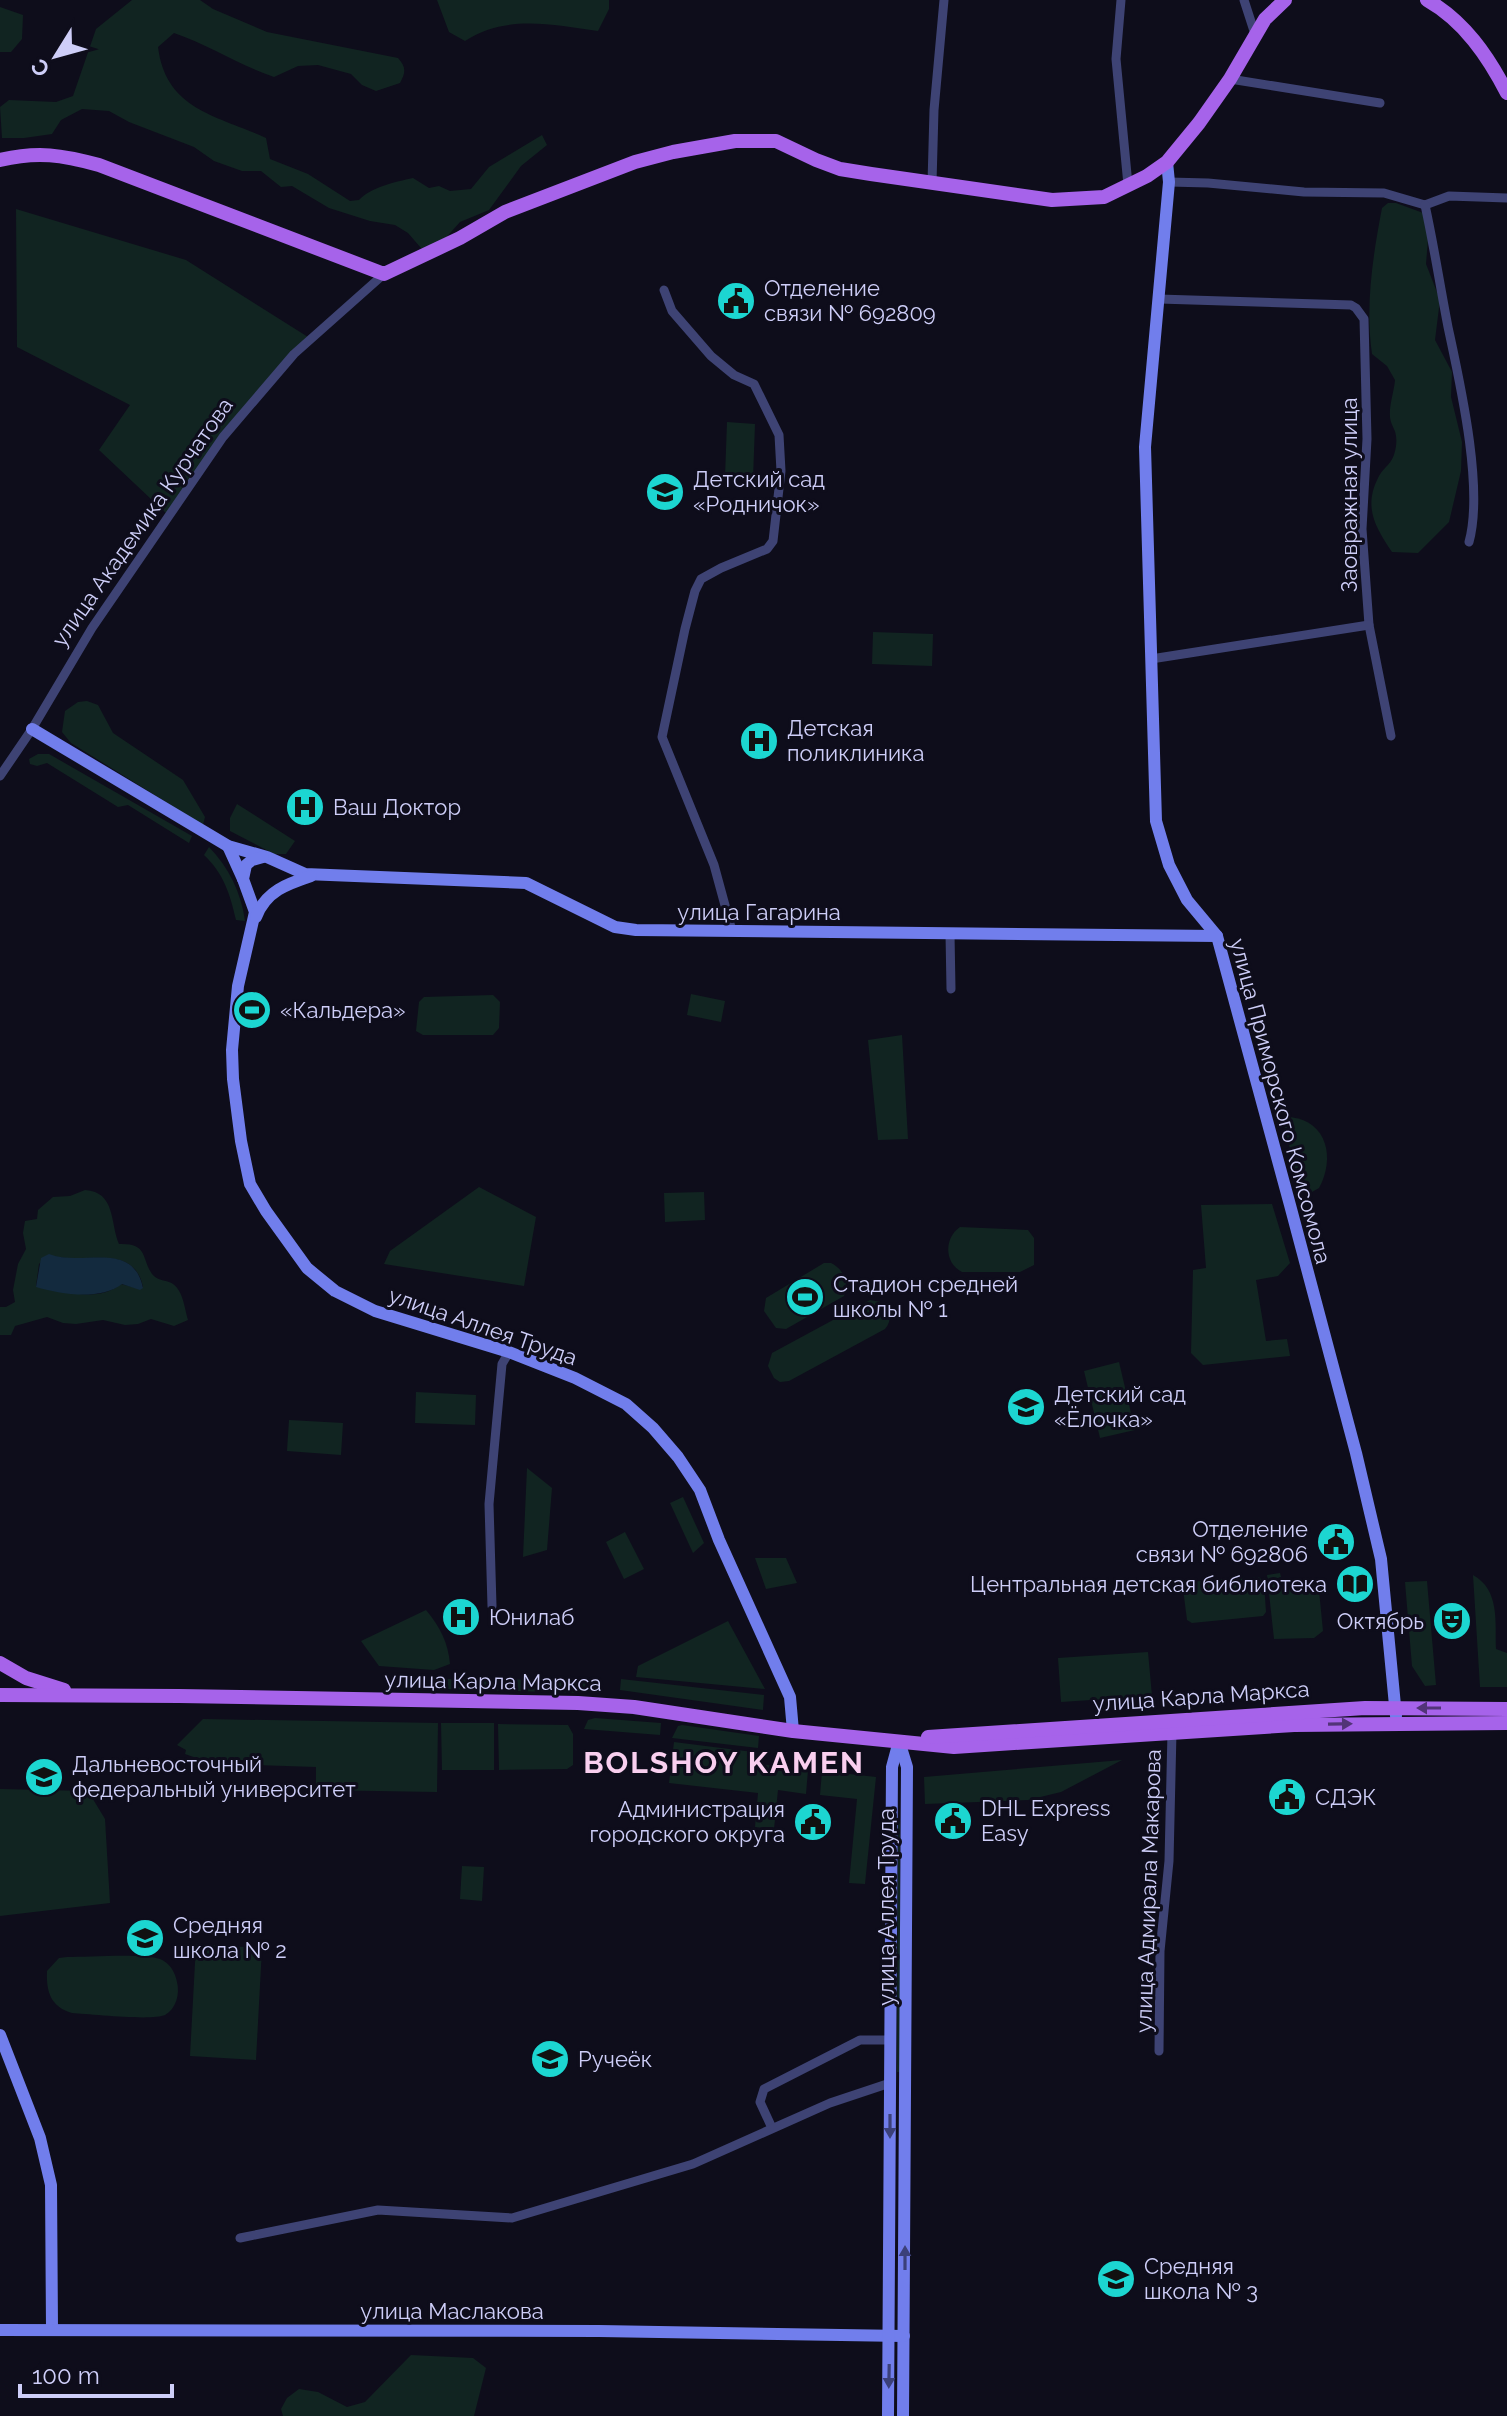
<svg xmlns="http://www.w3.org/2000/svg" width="1507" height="2416" font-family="Raleway,sans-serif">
	<rect width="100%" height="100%" fill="#0e0d1b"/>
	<g fill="#112421" fill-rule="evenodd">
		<path d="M132 0H200L213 9 267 32 398 58C406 67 406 72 400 83L376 91 362 85 351 74 318 65 298 66 274 77C239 65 209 45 174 33L158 47C166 110 216 115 266 138L270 159 308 174 350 201 359 200C371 187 395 182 413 178L429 188 439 186 450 191 471 189 489 167 542 135 547 145 521 166 489 210 460 222 443 241 433 248H421L408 233 395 225 370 221 329 208 292 186 281 187 261 171H242L214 161 194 147 129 122 109 111 82 109 61 120 52 134 24 138H2L0 107 9 100 56 102 73 96 96 29Z"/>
		<path d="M437 0H609V9L598 31C552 25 507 14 465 41L449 32Z"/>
		<path d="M0 7 23 15 22 39 11 52H0Z"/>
		<path d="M1388 203H1396L1426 214 1429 227 1426 264 1440 300 1435 340 1452 372 1451 397 1462 442 1461 471 1449 522 1418 553 1392 552C1376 528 1363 508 1378 478 1385 464 1393 466 1396 446 1398 429 1391 428 1390 417 1389 405 1394 392 1395 380L1387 366 1372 354C1365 306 1373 255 1382 208Z"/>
		<path d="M16 209 186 260 308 337 275 370 169 516 99 450 130 405 17 347Z"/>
		<path d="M727 422 755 424 753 479 725 477Z"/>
		<path d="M873 632 933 634 932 666 872 664Z"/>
		<path d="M87 701 98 705 113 733 183 780 205 817 203 825 71 743 62 732 65 711 78 702Z"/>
		<path d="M38 754H49L192 836 189 843 128 805 118 807 47 763 37 766 30 764 29 759Z"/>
		<path d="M237 804 295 841 286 854H274L230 831V818Z"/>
		<path d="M209 847C229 868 241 892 245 921L236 920C230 894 224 874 204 855Z"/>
		<path d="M691 994 725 1001 721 1022 687 1015Z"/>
		<path d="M493 995 500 1002 499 1028 493 1035H423L416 1031 419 1002 424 997Z"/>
		<path d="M902 1035 908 1139 878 1140 868 1040Z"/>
		<path d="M1290 1117C1328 1121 1335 1159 1319 1188L1312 1192 1300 1188 1283 1121Z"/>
		<path d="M479 1187 536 1217 524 1286 384 1264 390 1251Z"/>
		<path d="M85 1190C116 1192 110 1223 119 1244 148 1243 141 1257 152 1274 157 1280 163 1280 169 1282 183 1287 184 1307 188 1320L174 1326 151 1319 138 1324 125 1325 103 1320 76 1324 63 1323 47 1317 15 1326 11 1335H0V1307H6L15 1302 13 1290 18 1264 26 1249 23 1233 25 1221 37 1219 38 1210 53 1197 70 1196ZM49 1255C80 1266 134 1241 143 1287L140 1289 121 1284C96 1304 64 1290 36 1286L39 1264Z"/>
		<path d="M704 1192 705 1220 665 1222 664 1193Z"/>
		<path d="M1272 1204 1290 1263 1278 1276 1256 1280 1266 1341 1287 1339 1290 1356 1203 1365 1191 1353 1193 1270 1206 1268 1201 1205Z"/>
		<path d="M960 1227 1028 1230 1034 1238V1265L1020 1272H962C944 1263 944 1238 960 1227Z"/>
		<path d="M824 1263H831C843 1269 850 1282 844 1296L786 1329 776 1328 764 1311 766 1298Z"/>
		<path d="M870 1300 881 1302C890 1310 893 1320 885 1329L789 1381 780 1382 774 1378 768 1366 772 1353Z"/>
		<path d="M1119 1362 1135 1430 1100 1438 1084 1371Z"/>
		<path d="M416 1392 476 1395 475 1425 415 1423Z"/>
		<path d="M289 1420 343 1423 341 1455 287 1451Z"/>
		<path d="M527 1468 552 1488 547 1550 523 1557Z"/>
		<path d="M683 1497 704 1543 693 1553 670 1503Z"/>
		<path d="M625 1532 644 1569 624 1579 606 1542Z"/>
		<path d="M755 1558H786L797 1583 766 1589Z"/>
		<path d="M1280 1573 1282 1581 1318 1580 1323 1631 1314 1638 1274 1639 1267 1575Z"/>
		<path d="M1473 1575C1500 1590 1495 1622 1496 1649L1507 1653V1687H1480Z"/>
		<path d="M1251 1577H1259L1264 1583 1266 1612 1263 1616 1192 1623 1187 1620 1183 1589 1188 1582Z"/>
		<path d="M1427 1581 1436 1685 1425 1686 1412 1666 1405 1582Z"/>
		<path d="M426 1610C440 1627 448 1642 450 1664L434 1670 379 1666 361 1641Z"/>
		<path d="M728 1621 765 1689 636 1677 638 1666Z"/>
		<path d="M1148 1652 1152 1696 1061 1702 1058 1658Z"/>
		<path d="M447 1679 598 1680 591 1689 580 1693 446 1689Z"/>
		<path d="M621 1679 764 1695 763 1710 620 1690Z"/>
		<path d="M595 1718 661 1723 660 1735 584 1729 588 1720Z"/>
		<path d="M203 1719 438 1723 437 1792 316 1790V1767L255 1765V1760H202L185 1754 186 1750 177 1745Z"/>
		<path d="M441 1723H494V1770H442Z"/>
		<path d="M498 1724 568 1725 573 1734V1765L567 1769 499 1770Z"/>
		<path d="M682 1725 759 1736 758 1748 672 1738 678 1726Z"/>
		<path d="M674 1742 753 1752V1763L808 1770 806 1794 778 1790 774 1829 755 1827 758 1793 669 1783Z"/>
		<path d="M1122 1760 1061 1792 1028 1800 925 1804 924 1777Z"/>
		<path d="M822 1771 876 1777 865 1884 849 1883 857 1799 820 1795Z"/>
		<path d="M0 1789 88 1791 105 1819 110 1903 0 1916Z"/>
		<path d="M898 1821H900V2072H897Z"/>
		<path d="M462 1866 484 1867 482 1901 460 1899Z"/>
		<path d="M196 1944 262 1948 256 2060 190 2056Z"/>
		<path d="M67 1957C87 1957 144 1953 160 1959 170 1963 175 1972 177 1982 180 1994 176 2009 165 2015 152 2021 90 2014 72 2013 51 2007 46 1992 47 1971L59 1958Z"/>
		<path d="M411 2355 473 2358 486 2368 474 2416H283L281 2409 287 2398 299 2389 318 2392 347 2407 365 2402Z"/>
	</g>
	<path fill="#132a3e" d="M49 1254C82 1267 133 1239 143 1288L140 1290 122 1284C100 1301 60 1294 36 1287L41 1258Z"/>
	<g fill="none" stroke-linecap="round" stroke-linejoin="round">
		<g stroke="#3e4374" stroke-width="9">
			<path d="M1121 0 1116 59 1128 185"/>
			<path d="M1244 0 1255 34"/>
			<path d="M1230 79 1380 103"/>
			<path d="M1169 182 1208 183 1304 192 1384 193 1425 205 1449 196 1507 198"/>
			<path d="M932 183 934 110 944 0"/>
			<path d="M1425 205C1434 246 1440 286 1448 327 1460 383 1484 488 1469 542"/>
			<path d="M664 290 672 311 711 356 734 375 754 384 779 435 781 471 773 541 767 549 721 568 701 579 695 591 685 629 662 737 714 865 732 931"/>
			<path d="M1159 299 1351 305 1356 308 1364 319 1367 439 1362 529 1369 625 1391 736"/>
			<path d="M1151 659 1369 625"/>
			<path d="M0 776 32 729 92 628 223 437 294 354 384 274"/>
			<path d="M950 934 951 989"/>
			<path d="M492 1606 489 1504 502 1364 509 1352"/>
			<path d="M1159 2051 1160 1951 1169 1861 1172 1732"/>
			<path d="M772 2128 760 2102 764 2089 860 2040H890"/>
			<path d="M240 2238 378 2210 512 2218 693 2164 830 2103 890 2083"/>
		</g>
		<g stroke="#717eec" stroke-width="12">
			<path d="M1167 162 1169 182 1145 447 1156 821 1169 865 1187 900 1217 936 1290 1205 1356 1453 1381 1559 1396 1716"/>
			<path d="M32 729 228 846 267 857 305 874 526 883 615 927 636 930 1217 936"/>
			<path d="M228 846 243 879"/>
			<path d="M263 857 252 860 246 865 243 879 255 912 238 986 232 1050 233 1079 241 1141 250 1184 266 1211 307 1268 335 1291 375 1311 509 1352 575 1378 626 1404 653 1428 678 1457 700 1490 719 1540 790 1697 793 1731"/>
			<path d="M256 917C266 891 287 884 311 876"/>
			<path d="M899 1741 907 1767 903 2416"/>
			<path d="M0 2035 40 2138 51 2185 52 2329"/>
			<path d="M0 2330 599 2331 904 2336"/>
			<path d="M888 2416 892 1767 899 1741"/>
		</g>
		<g stroke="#a663ea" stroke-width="14">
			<path d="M1427 0C1464 21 1488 56 1507 93"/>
			<path d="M0 160C38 151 62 155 99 165L384 274 460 238 505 212 635 162 673 152 735 141H776L816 160 840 169 871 174 1052 200 1104 197 1147 176 1167 162 1199 123 1230 79 1265 19 1285 0"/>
			<path d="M0 1663 26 1678 64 1690"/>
			<path d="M0 1695 179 1696 578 1703 634 1707 793 1731 954 1747 1294 1725 1507 1723"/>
			<path d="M928 1737 1365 1708 1507 1709"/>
		</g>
	</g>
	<defs><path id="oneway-solid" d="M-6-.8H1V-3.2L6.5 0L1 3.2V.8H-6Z" transform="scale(2)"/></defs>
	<g fill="#523478">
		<use href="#oneway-solid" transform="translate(1429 1708) rotate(-180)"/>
		<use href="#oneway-solid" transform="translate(1340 1724) rotate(-1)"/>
	</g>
	<g fill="#3b4079">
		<use href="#oneway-solid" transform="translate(890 2126) rotate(90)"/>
		<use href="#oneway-solid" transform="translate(905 2258) rotate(-90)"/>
		<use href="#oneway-solid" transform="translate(889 2376) rotate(91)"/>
	</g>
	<defs>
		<g id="civic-disc" transform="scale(2)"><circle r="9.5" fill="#1cd6d1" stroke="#0e0d1b"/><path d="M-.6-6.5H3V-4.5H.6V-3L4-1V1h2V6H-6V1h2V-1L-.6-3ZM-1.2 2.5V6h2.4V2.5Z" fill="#111"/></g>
		<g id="school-disc" transform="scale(2)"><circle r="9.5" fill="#1cd6d1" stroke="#0e0d1b"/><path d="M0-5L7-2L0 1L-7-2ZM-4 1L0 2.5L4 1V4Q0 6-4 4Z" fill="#111"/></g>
		<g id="hospital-disc" transform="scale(2)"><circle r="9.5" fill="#1cd6d1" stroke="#0e0d1b"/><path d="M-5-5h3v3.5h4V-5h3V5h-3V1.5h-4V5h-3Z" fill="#111"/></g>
		<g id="stadium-disc" transform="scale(2)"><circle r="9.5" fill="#1cd6d1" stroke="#0e0d1b"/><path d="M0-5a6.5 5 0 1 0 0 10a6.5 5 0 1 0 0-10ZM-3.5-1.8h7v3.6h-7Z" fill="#111"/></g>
		<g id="library-disc" transform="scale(2)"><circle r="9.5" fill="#1cd6d1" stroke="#0e0d1b"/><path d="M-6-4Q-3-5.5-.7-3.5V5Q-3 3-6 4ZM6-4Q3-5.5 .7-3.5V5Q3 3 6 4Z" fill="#111"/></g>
		<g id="theatre-disc" transform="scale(2)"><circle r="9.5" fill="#1cd6d1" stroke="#0e0d1b"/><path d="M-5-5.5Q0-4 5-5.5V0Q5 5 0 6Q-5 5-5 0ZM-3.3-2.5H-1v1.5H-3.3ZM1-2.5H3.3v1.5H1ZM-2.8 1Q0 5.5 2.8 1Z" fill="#111"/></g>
		<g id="university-disc" transform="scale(2)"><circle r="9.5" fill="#1cd6d1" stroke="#0e0d1b"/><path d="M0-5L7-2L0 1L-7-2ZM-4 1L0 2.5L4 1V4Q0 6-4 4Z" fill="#111"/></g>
	</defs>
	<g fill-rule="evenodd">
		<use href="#civic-disc" x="736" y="301"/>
		<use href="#school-disc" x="665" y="492"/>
		<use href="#hospital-disc" x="759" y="741"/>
		<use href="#hospital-disc" x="305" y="807"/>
		<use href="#stadium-disc" x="252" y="1010"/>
		<use href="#stadium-disc" x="805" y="1297"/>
		<use href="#school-disc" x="1026" y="1407"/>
		<use href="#civic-disc" x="1336" y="1542"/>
		<use href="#library-disc" x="1355" y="1584"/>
		<use href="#hospital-disc" x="461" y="1617"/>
		<use href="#theatre-disc" x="1452" y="1621"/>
		<use href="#university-disc" x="44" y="1777"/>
		<use href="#civic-disc" x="1287" y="1797"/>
		<use href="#civic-disc" x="953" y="1821"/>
		<use href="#civic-disc" x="813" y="1822"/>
		<use href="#school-disc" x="145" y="1938"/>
		<use href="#school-disc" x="550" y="2059"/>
		<use href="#school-disc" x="1116" y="2279"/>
	</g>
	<g text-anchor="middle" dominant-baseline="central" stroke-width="6" stroke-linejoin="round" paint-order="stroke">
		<g font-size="22" fill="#cecef8" stroke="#0e0d1b" text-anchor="start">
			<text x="764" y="288">Отделение<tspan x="764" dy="25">связи № 692809</tspan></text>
			<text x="693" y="479">Детский сад<tspan x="693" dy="25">«Родничок»</tspan></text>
			<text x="787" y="728">Детская<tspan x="787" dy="25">поликлиника</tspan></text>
			<text x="333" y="807">Ваш Доктор</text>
			<text x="280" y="1010">«Кальдера»</text>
			<text x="833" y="1284">Стадион средней<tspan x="833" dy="25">школы № 1</tspan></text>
			<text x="1054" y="1394">Детский сад<tspan x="1054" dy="25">«Ёлочка»</tspan></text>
			<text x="1308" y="1529" text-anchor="end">Отделение<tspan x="1308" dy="25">связи № 692806</tspan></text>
			<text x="1327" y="1584" text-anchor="end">Центральная детская библиотека</text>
			<text x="489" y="1617">Юнилаб</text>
			<text x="1424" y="1621" text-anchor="end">Октябрь</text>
			<text x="72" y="1764">Дальневосточный<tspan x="72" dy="25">федеральный университет</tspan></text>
			<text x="1315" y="1797">СДЭК</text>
			<text x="981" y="1808">DHL Express<tspan x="981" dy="25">Easy</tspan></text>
			<text x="785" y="1809" text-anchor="end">Администрация<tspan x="785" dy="25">городского округа</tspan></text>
			<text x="173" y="1925">Средняя<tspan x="173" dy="25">школа № 2</tspan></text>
			<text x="578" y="2059">Ручеёк</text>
			<text x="1144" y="2266">Средняя<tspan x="1144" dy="25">школа № 3</tspan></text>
		</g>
		<g font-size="22" fill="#cecef8" stroke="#0e0d1b">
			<text transform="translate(1349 495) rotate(-90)">Заовражная улица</text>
			<text transform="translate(142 522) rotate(-55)">улица Академика Курчатова</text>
			<text x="759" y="912">улица Гагарина</text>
			<text transform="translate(1281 1101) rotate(75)">улица Приморского Комсомола</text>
			<text transform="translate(483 1326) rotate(19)">улица Аллея Труда</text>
			<text transform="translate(493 1681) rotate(1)">улица Карла Маркса</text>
			<text transform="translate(1201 1696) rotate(-4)">улица Карла Маркса</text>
			<text transform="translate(1148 1891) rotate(-88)">улица Адмирала Макарова</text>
			<text transform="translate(886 1907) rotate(-90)">улица Аллея Труда</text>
			<text x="452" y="2311">улица Маслакова</text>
		</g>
		<g font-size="30" font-weight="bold" letter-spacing="2" fill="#f9cfef" stroke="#0e0d1b">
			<text x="724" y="1762">BOLSHOY KAMEN</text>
		</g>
	</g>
	<g transform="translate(56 56) rotate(233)" stroke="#0e0d1b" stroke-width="6" paint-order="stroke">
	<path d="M0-6L14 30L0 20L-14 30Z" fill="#cecef8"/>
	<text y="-12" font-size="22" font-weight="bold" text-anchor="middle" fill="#cecef8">С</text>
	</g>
	<path d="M20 2384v12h152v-12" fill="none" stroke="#cecef8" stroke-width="4"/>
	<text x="32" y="2384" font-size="24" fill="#cecef8" stroke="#0e0d1b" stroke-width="6" paint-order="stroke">100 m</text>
</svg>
